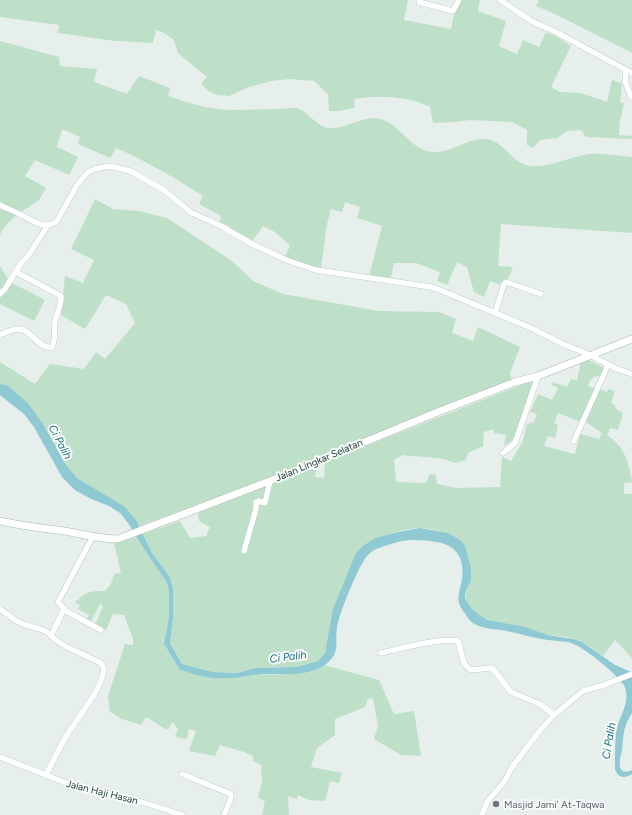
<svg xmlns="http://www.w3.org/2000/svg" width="632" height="815" font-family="Figtree,sans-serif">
	<rect width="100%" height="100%" fill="#e6efeb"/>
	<g fill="#bfe0c8">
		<path d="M0 0H408L404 20 451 29 457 0H480L478 11 506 21 499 46 517 54 523 40 539 47 546 32 554 35 571 46 551 87 560 92 581 93 607 102 612 80 622 83 620 102 624 103 620 121 619 135 632 136V139L586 137 581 130 567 131 557 138 540 140 533 148 527 145V130L512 122 470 120 453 122 433 123 430 107C407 96 379 95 354 99L355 108 338 111H329L328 94 314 81 290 79 271 81 249 87 229 96 217 95 207 90 201 83 207 77 178 53 174 40 164 33 156 30 153 43 115 41 58 33 59 25 0 17Z"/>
		<path d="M539 0H632V53L555 14 536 6Z"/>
		<path d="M0 41 59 57 60 66 97 69 94 82 127 94 139 76 170 88 168 96C189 103 210 110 233 110 248 110 263 109 278 109 284 109 291 107 296 108 307 110 316 127 330 128 345 129 359 118 374 118 399 119 409 151 433 152 452 153 467 138 485 139 505 140 509 163 531 166 551 168 570 156 590 154 603 153 619 156 632 157V233L501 224 498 266 513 267 505 286 490 281 484 297 474 292 467 267 457 262 447 285 437 281 440 272 416 263H394L390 282 369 276 382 226 357 218 360 207 345 202 342 212 331 209 327 224 321 268 295 265 284 259 290 246 275 232 263 226 251 243 219 223 221 216 199 204 203 196C175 178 146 161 116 148L110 158 78 144 80 137 62 129 57 147 78 157 69 175 35 160 25 176 46 188 39 200 14 217 2 230 0 236Z"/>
		<path d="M95 199 113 209 139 211 167 218 232 261 253 281 283 294 379 311 439 312 456 319 452 333 473 341 478 327 520 347 510 373 512 381 274 476 139 526 136 520 101 493 77 478 64 462 43 424 29 404 7 385 0 384V362L35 384 50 364 84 369 96 352 105 359 135 323 126 304 106 295 85 329 61 315 65 276 83 283 94 260 71 249Z"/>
		<path d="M0 266 10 282 45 300 34 321 0 304Z"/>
		<path d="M587 359 604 368 600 376 594 377 589 382 588 386 596 389 581 422 558 413 554 423 558 425 555 438 548 436 544 446 575 454 580 434 599 439 602 433 583 420 597 388 607 392 608 389 615 391 611 403 615 405 616 409 623 413 618 430 610 428 607 435C626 449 627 459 632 480V482L624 483V494H632V658L615 640 603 656C594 650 585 642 574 639 566 636 558 636 550 635 542 634 534 630 526 628 507 622 483 624 470 607 459 591 473 586 471 569 470 563 452 540 448 533 439 531 428 528 419 528 400 529 381 536 364 545L328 640 325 653 318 661 297 667 255 668 237 673 213 672 182 664 170 643 173 618V589L170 577 152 553 143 534 180 521 190 538 206 536 210 527 199 521 198 513 267 486 316 465 315 477 324 478 325 462 536 379 519 436 504 446 506 435 494 433V429L484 432 483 446 468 453 466 460 455 463 444 459 403 455 394 460 396 482 426 483 430 474 436 475 437 484 456 488 500 487 502 457 511 461 523 441 527 424 534 422 537 414 530 412 538 394 552 400 558 388 552 385 553 382 567 387 571 379 577 380 581 361Z"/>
		<path d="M137 537 166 581 169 590V617L164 644 180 670 208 677H243L258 675H278L315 670 324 665 379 680 394 714 414 711 421 756 401 755 374 739 378 726 373 698 368 699 365 707 335 719V735L317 748 311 767 342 773 339 783 330 781 325 801 309 800 298 795 297 799 288 796 289 815H262L265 801 258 798 262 782 261 765 253 761V756L244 752 220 745 215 756 189 751 196 731 189 729 187 739 179 738 175 736 178 729 173 722 167 730 146 717 141 725 122 719 110 712 108 696 125 644 133 645V639L124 615 113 614 106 630 95 625 103 606 100 604 91 621 87 619 89 615 78 609 80 605 75 603 76 600 78 601C83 591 95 591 105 591L111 584 114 574 121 573 114 543Z"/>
	</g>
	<path fill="#8ec9d4" d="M0 384 7 385 29 404 43 424 64 462 77 478 125 507 136 520 152 553 170 577 173 589V618L170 643 182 664 213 672 237 673 255 668 297 667 318 661 325 653 333 609 356 553 364 545 376 538 393 533 420 528 448 533 460 540 465 546 471 568V580L465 593V598L471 608 479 615 488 620 525 627 548 635 573 639 582 642 615 665 629 671 632 675C632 684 632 706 632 713 630 717 627 721 626 725 623 733 623 741 622 750 620 758 615 777 632 770V774C624 779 618 778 615 769 615 757 615 745 616 733 618 716 632 703 624 685 614 672 584 646 568 642 562 641 554 641 548 640 534 638 520 634 507 631 496 629 482 629 473 623 470 621 468 618 466 615 463 611 460 607 459 603 457 595 461 587 462 579 465 559 457 545 436 542 424 540 410 539 398 542 389 545 376 547 369 554 360 561 339 614 337 627 335 637 339 650 332 658 315 680 280 672 256 675 241 677 223 680 207 677 198 676 189 672 180 670L164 644 169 617V590L166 581 148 555 128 523 120 513 109 506 89 498 75 490 62 477 34 427 24 414 0 395Z"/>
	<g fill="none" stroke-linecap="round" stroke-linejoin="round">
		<g stroke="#a8b8b2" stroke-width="6">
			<g id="minor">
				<path d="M500 0 533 22 554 31 632 73"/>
				<path d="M419 2 453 11 459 0"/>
				<path d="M626 71C624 82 627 88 632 98"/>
				<path d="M0 205C5 208 10 209 15 212 28 217 44 232 57 221L77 185 88 172 95 169 109 166 119 168 130 171 164 190 192 213 221 226 256 246 289 261 316 270 431 287 440 290 531 328 563 344 590 355 617 369 632 374"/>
				<path d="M0 294 5 289 21 263 28 256 48 225"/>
				<path d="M495 313 504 284 506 282 541 294"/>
				<path d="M0 335C6 332 12 329 19 329 31 329 39 350 52 347 56 339 54 329 55 321 57 313 62 304 61 296L16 272"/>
				<path d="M574 441 608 365"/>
				<path d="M503 453 515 443 538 376"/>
				<path d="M92 538 58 602 66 611 101 630"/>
				<path d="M244 551 256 509V502L258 501 265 503 270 481"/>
				<path d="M0 609 18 622 26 625 40 629 47 632 57 641 67 647 101 663 104 669C102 688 83 710 73 726 62 741 54 759 46 775"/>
				<path d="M51 636 64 609"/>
				<path d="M381 653C398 649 442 637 458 641L464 663 469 669C477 672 484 667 492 668L511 692 540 704 554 715"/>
				<path d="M0 757 79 788 145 803 183 815"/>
				<path d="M182 774 231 794V798L224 815"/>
				<path d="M482 815 487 802 504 782 512 767 541 729 554 715 583 691 604 685 632 674"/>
			</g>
		</g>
		<g stroke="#a8b8b2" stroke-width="8">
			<path id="tertiary" d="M0 521C21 526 43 528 64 531 83 534 98 539 118 539L270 481 440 411 515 382 538 376 632 339"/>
		</g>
		<use href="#minor" stroke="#fff" stroke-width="5.5"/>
		<use href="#tertiary" stroke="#fff" stroke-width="7"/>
	</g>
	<circle fill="#6b7280" stroke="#f7fbf9" stroke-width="1.5" cx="496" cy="804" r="4"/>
	<g text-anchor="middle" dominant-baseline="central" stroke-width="4" stroke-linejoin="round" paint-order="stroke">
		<g font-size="10" fill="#24423a" stroke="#f7fbf9">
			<text transform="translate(319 460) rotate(-23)">Jalan Lingkar Selatan</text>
			<text transform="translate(102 792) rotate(14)">Jalan Haji Hasan</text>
		</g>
		<g font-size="10" fill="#5b616d" stroke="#f7fbf9" text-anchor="start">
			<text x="504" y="804">Masjid Jami' At-Taqwa</text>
		</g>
		<g font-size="11" font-style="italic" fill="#1c6f80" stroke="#f7fbf9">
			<text transform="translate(60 442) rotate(62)">Ci Palih</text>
			<text transform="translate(288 657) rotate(-7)">Ci Palih</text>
			<text transform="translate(609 741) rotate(-81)">Ci Palih</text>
		</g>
	</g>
</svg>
